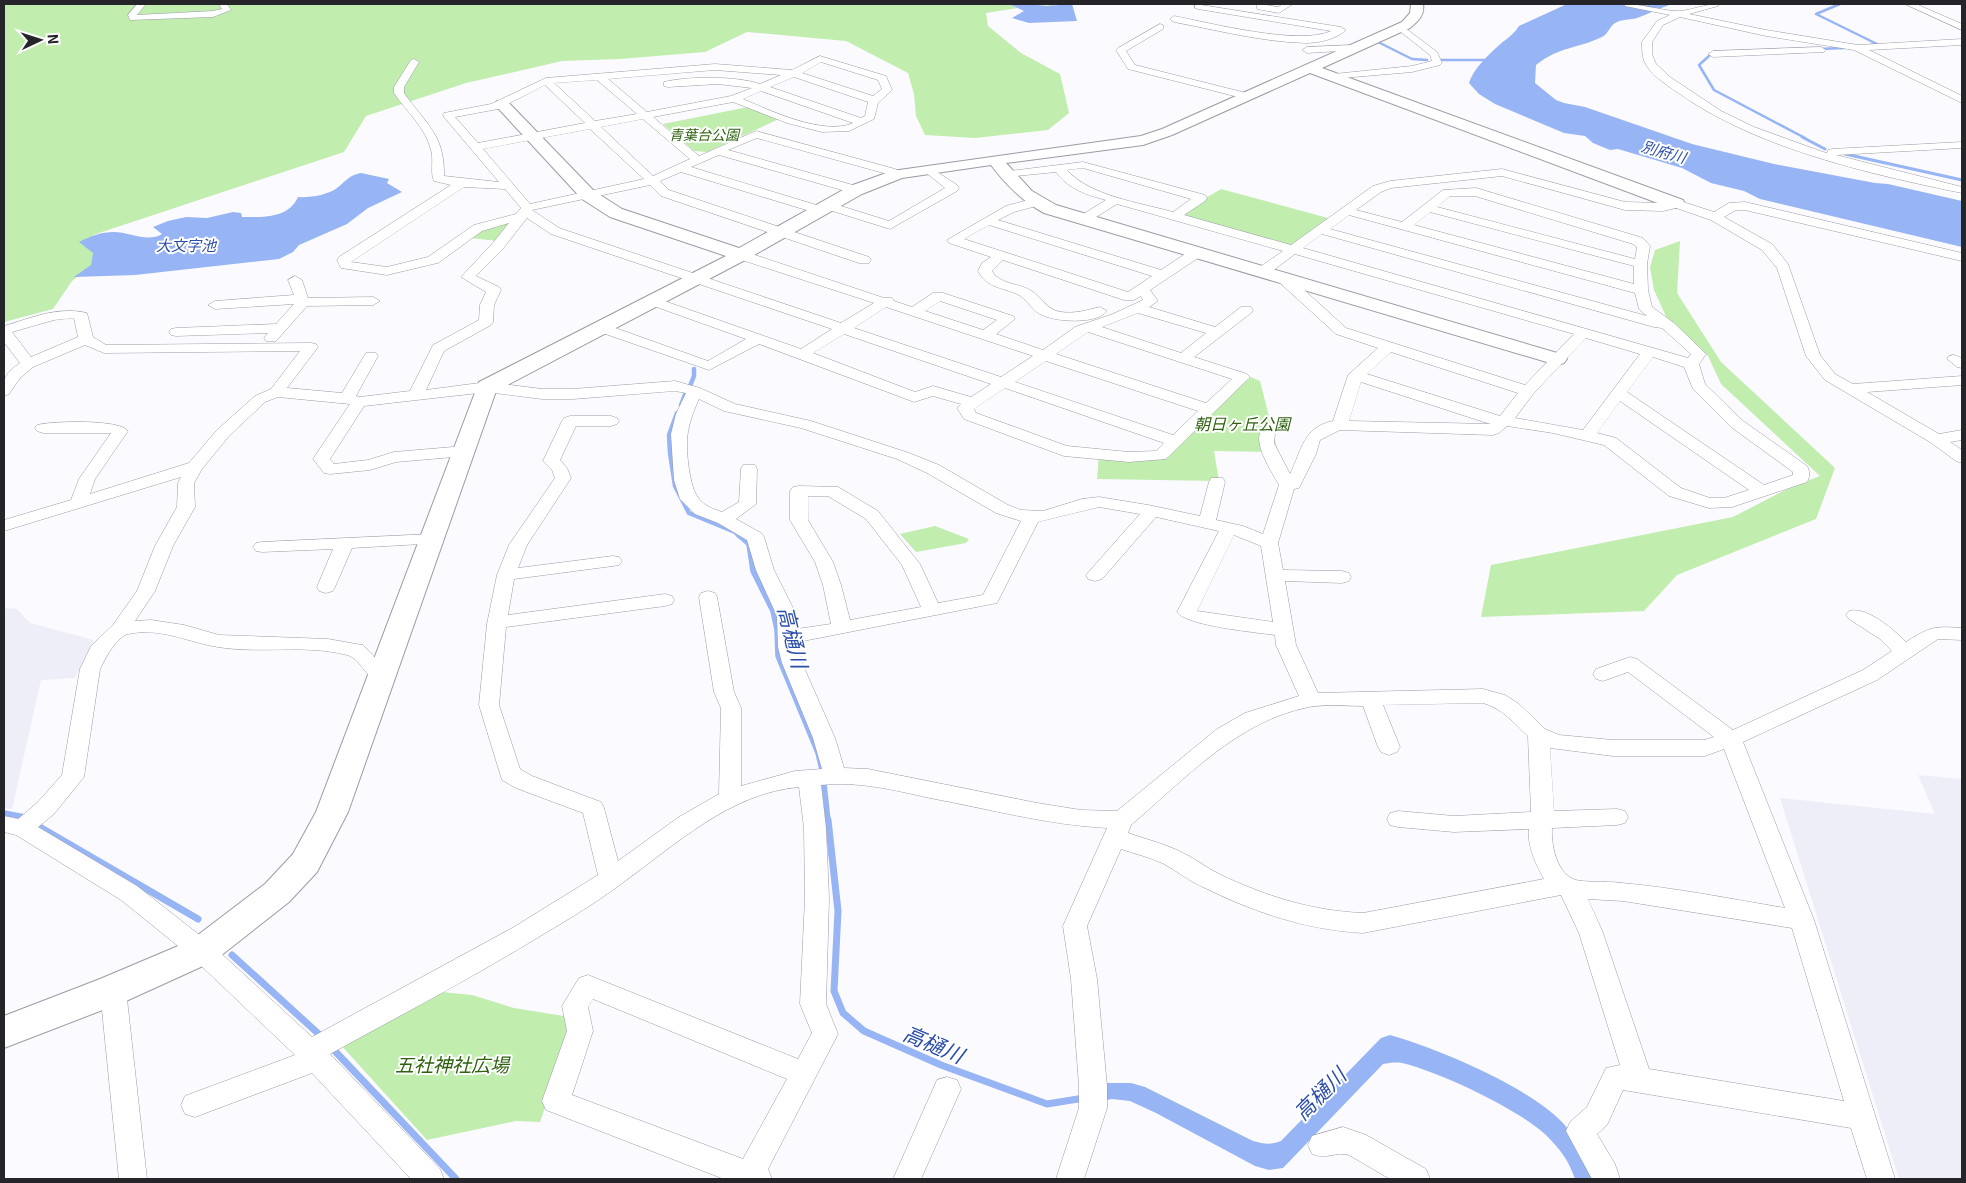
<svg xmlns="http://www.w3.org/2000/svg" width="1966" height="1183" font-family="Georgia,'Noto Sans JP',serif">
	<rect width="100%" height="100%" fill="#fbfaff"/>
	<g fill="#eeeef9">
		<path d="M4 608 17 609 30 623 94 640 75 678 41 680 12 809 4 808Z"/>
		<path d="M1918 775 1962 779V1179H1899L1780 798 1935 814Z"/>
	</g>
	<g fill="#c1edaf">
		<path d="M4 4H1055L1054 6 1028 4 1012 6 1018 8 986 13 988 26 1021 53 1060 74 1069 113 1048 130 975 138 925 135 916 116 914 94 908 73 846 41 747 32 705 52 620 59 562 61 466 83 366 116 344 152 93 235V253L91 266 72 281 53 309 4 322Z"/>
		<path d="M748 107 779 119 707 152 694 151 663 124Z"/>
		<path d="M1221 189 1335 220 1293 251 1175 216Z"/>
		<path d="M511 222 498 241 470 238 481 230Z"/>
		<path d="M1680 241 1677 293 1721 362 1835 468 1816 519 1677 575 1644 611 1481 617 1491 565 1733 517 1791 487 1820 476 1721 384 1708 356 1669 323 1654 290 1650 267 1655 250Z"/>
		<path d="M1251 377 1260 381 1278 452 1214 451 1219 481 1097 479 1099 454 1160 456Z"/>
		<path d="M935 526 969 539 966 543 916 552 900 534Z"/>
		<path d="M432 991 472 995 514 1008 570 1017 568 1041 540 1122 516 1121 427 1140 340 1044Z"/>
	</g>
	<g fill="#97b4f4">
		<path d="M1028 4 1047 6 1072 4 1077 21 1029 23 1012 18 1024 11 1011 5Z"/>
		<path d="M1567 4H1673C1661 7 1649 14 1637 18 1630 20 1622 19 1615 23 1609 27 1609 33 1602 37 1577 49 1560 46 1536 65L1535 83 1556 100 1564 103 1585 107 1692 144 1774 164 1875 183 1888 184 1962 201V247L1760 199 1744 191 1711 183 1682 168 1618 149 1610 150 1593 143 1585 136 1564 133 1495 104 1479 94 1469 83C1473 70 1486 57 1496 48 1504 40 1513 36 1519 26Z"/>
		<path d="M361 173 389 179 387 183 402 192 368 208 347 224 299 245 293 252 279 259 135 275 74 277 91 265 93 253 79 242C91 236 101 232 114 232 129 232 148 243 162 234L153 227 168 221 186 217 207 218 233 212 241 213 242 217C263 217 288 219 298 197 309 198 328 195 337 188 346 181 349 175 361 173Z"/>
		<path d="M1390 1035C1437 1048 1531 1088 1563 1123 1578 1140 1586 1160 1596 1179H1575C1569 1161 1560 1149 1546 1135 1518 1109 1440 1072 1402 1063 1396 1062 1389 1063 1383 1064L1283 1168 1269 1170 1255 1166 1156 1113 1130 1101 1112 1099 1102 1101 1103 1083H1131L1145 1087 1253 1141C1264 1144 1271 1145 1281 1141L1381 1038Z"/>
	</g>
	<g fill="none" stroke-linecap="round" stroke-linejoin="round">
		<g stroke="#97b4f4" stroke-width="2.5">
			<path d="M1840 4 1816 14 1877 44 1870 45"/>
			<path d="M1378 42 1412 59 1427 60"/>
			<path d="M1818 49 1845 48"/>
			<path d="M1709 56 1699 65 1714 90 1805 138"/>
			<path d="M1441 60H1484"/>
		</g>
		<g stroke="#97b4f4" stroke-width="3">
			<path d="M1802 137 1825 149"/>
			<path d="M1845 154 1962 180"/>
		</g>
		<g stroke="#97b4f4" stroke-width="4.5">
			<path d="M690 386 694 376V369"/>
			<path d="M681 405 686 392"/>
			<path d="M677 413 669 435 670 453 675 486 689 513 735 532 740 537"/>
		</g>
		<g stroke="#97b4f4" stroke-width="5.5">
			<path d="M739 535 749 544 753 571 773 611 777 630 778 656 818 753 823 774 828 821"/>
			<path d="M4 813 25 817"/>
		</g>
		<g stroke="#97b4f4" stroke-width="7">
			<path d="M828 820 838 911 834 991 843 1013 864 1031 941 1065 1047 1104 1084 1098"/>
			<path d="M38 826 198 919"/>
			<path d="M232 955 322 1037"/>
			<path d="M332 1048 456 1179"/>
		</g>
		<g stroke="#9b9ba6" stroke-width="1">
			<g id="street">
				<path d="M137 4 145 5 137 15 213 11 222 9 219 4H227L231 10 213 17 130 20 128 15Z"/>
				<path d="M1195 4 1341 27 1346 30C1336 39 1319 43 1306 43 1262 42 1217 30 1174 22L1170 19 1174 16C1210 23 1300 46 1331 31L1198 9 1195 8Z"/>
				<path d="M1260 4 1278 7 1283 4H1293L1279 13 1257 9V5Z"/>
				<path d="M1624 4C1642 4 1658 10 1676 11 1686 12 1705 4 1719 4L1718 6 1689 14 1766 30 1858 45 1962 39V45L1869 50 1962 96V103L1854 50 1766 36 1680 17 1663 25 1652 42V54L1656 64 1670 77 1721 111 1754 127 1823 152 1827 153 1828 150 1832 149 1962 142V148L1836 155 1962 187V193C1869 174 1755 148 1677 92 1665 84 1650 74 1644 61 1642 55 1642 48 1642 42L1657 21 1670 15 1625 6Z"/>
				<path d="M1905 4H1916L1962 24V30Z"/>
				<path d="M1160 24 1163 25V29L1126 51 1135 65 1250 94 1251 96 1250 98 1246 99 1128 69 1116 50 1118 48Z"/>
				<path d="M1400 24 1437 52 1442 63 1440 65 1412 72 1330 79V75L1334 74 1412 66 1432 61 1430 55 1397 29 1395 27Z"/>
				<path d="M1353 45 1356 46V50L1307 53 1302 50 1307 47Z"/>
				<path d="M1821 47 1826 50 1824 52 1713 57 1708 54 1713 51Z"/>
				<path d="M820 56 886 76 892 90 878 103 874 119 849 131 822 132 787 123 733 102 653 117 699 156 756 131 895 169 904 174 898 177 757 138 728 150 860 187 862 190 856 194 719 155 691 167 823 207 824 203 828 202 889 221 945 188 924 171 922 169 928 166 957 185 959 188 957 191 890 229 826 209 824 213H816L681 172 660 181 669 190 869 257 871 260 869 263H859L661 196 650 185 532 210 559 228 841 323 874 303 736 258 735 255 736 252H746L884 298H892L894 301 912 307 933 293H943L1013 316 1015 319 996 334 1043 350 1075 327 1113 314 1143 300 1141 296 1134 300H1124L1003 260 992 271C999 284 1017 283 1030 290 1042 297 1046 310 1061 312 1075 314 1087 310 1100 307L1107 311C1096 325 1054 322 1040 314 1031 309 1027 299 1017 294 1001 287 987 288 978 271L982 263 991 257 949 243 947 240 1006 206 1036 198 1042 202 1040 205 1014 212 998 220 1161 270 1191 250H1201L1202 253 1201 256 1150 290 1158 301 1149 307 1215 327 1241 307H1251L1253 310 1251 313 1194 357 1247 374 1250 377 1247 380 1166 459 1129 462 1064 456 964 419 957 408 961 404 933 396 914 402 909 400 759 344 709 370 597 331 595 328 597 325H607L708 361 746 339 648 304 646 301 648 298 653 297 801 349 832 329 551 234 527 218 502 250 476 276 499 287 501 290 494 305 493 322 491 325 444 351 426 390 487 382 542 389H573L675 381 700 388 735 404 811 421 909 453 939 465 1008 505 1021 510 1043 511 1082 499 1099 497 1148 505 1200 516 1209 482 1211 478H1223L1225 482 1216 520 1243 526 1263 534 1279 485C1272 472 1253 444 1261 431H1273L1275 434 1274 443 1290 474C1302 450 1303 427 1333 421L1348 375 1378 348 1336 334 1279 282 1277 279 1279 276H1289L1346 328 1525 385 1574 334 1295 254 1267 275H1257L1255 272 1257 269 1283 251 1117 204 1088 222H1080L1078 219 1080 216 1106 200C1087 195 1068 189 1056 172L1006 177 1000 174 1002 172 1083 162 1205 195 1207 198 1205 201 1184 215 1291 245 1373 186 1390 181 1502 169 1625 202 1663 203 1677 200 1714 212 1729 203 1745 202 1962 253V261L1745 210H1736L1724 217 1772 244 1788 264 1820 355 1835 374 1853 384 1962 376V385L1867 392 1939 434 1962 430V440L1950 442 1962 450V463L1956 461 1930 442 1825 380 1806 356 1777 268 1762 250 1711 220 1676 208 1663 211 1625 210 1502 176 1391 188 1381 192 1356 210 1402 222 1443 190 1476 188 1643 238 1650 246 1647 264 1648 290 1652 307 1674 323 1706 354 1699 364 1705 384 1743 421 1807 466C1810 471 1810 477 1807 482L1732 507 1709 508 1669 496 1604 445 1553 433 1507 426 1499 433 1493 435 1340 430 1320 440 1316 454 1299 488 1294 489 1278 543 1283 570 1342 571 1349 573 1351 577 1349 581 1342 583 1285 581 1296 645 1318 693 1483 689 1505 695 1519 704 1545 729 1559 735 1613 740H1704L1714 737 1628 672 1603 681 1596 679 1593 674 1596 669 1630 657 1637 659 1733 730 1863 670 1892 651 1880 639 1849 619 1846 615 1849 611C1867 606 1894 630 1906 642 1930 627 1933 626 1962 628V640L1938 639 1877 680 1743 742 1814 920 1895 1179H1867L1851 1128 1623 1090 1607 1125 1597 1134 1615 1164 1620 1179H1592L1566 1131 1570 1122 1587 1107 1606 1068 1620 1065 1579 933 1561 895 1363 933C1307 930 1253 912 1203 887 1189 881 1177 871 1164 864 1150 857 1135 854 1121 849L1087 926 1097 979 1107 1086V1108L1084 1179H1056L1079 1108V1086L1071 979 1063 926 1107 828C1048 825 989 809 930 798 894 790 858 781 821 785L826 828 829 898 826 1004 838 1034 768 1169 772 1179H724L546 1110 542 1101 567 1031 562 1006 579 978 588 975 798 1059 812 1033 800 1004 805 898 804 828 799 787C730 793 675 845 621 884 593 905 562 923 532 941 466 981 397 1017 330 1054L440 1169 444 1179H411L312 1073 195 1117 185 1114 181 1105 185 1096 295 1055 193 958 121 900 16 835 4 832V816L18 819 37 803 62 775 80 669 91 646 113 625 137 591 155 546 177 507 178 483 181 477 4 531V520L71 500 79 479 111 433H43L37 431 35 428 37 425C52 421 120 419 128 431L95 479 90 494 189 463 217 430 255 396 271 389 300 351 104 353 85 345 33 367 20 378 9 394 4 396C3 377 5 374 20 363L4 342V326C31 318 58 306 87 313L93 337 106 345 311 343 316 344 318 347 287 388 342 393 366 353H376L378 356 356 396 360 397 410 391 433 345 479 320 480 305 486 292 461 277 492 244 509 223 482 231 438 263 433 264 387 275 341 268 337 260 339 257 451 185 434 181C430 173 434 160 431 150 426 128 406 111 394 93V87L411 60 414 59 419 62 404 87V93C426 124 445 135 444 176L499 182 444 117 443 115 444 113 491 104 546 78 715 64 792 70ZM821 62 878 80 882 89 873 96 802 73ZM715 70 781 75 760 84C737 76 688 76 664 82V86L668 87 718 84 752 88 731 96 647 112 608 79ZM794 77 868 102 865 116 861 118 770 87ZM597 80 637 114 595 121 554 83ZM545 85 585 123 478 143 455 117 498 109ZM761 91 853 123C824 136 771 111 743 99ZM643 119 690 159 653 176 601 127ZM590 129 644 179 530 204 483 149ZM1083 168 1191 199 1173 212C1141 203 1089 196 1067 170ZM464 187 505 189 521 208 516 214 474 225 428 257 387 267 351 262ZM1450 196H1475L1633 244 1637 247 1635 259 1437 207ZM1430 212 1634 266V284L1414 225ZM1349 215 1635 293 1639 309 1647 316 1330 229ZM989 225 1152 276 1128 292 964 239ZM1322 234 1654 327 1662 328 1691 354 1688 358 1303 248ZM940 301 997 320 983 330 925 311ZM886 307 1033 356 1001 377 854 328ZM1138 313 1206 333 1181 353 1102 327ZM74 318 78 337 31 357 12 332 54 320ZM1088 332 1232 379 1206 403 1056 354ZM844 334 991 384 971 397 933 386 915 392 813 353ZM1586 338 1640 354 1583 430 1515 418 1533 394ZM1391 352 1518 393 1500 416 1367 374ZM1653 357 1684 367 1693 389 1731 427 1793 472V475L1764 485 1627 392ZM1046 361 1198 411 1173 435 1015 382ZM1361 382 1484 422 1491 424 1349 421ZM1005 388 1164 443 1156 451 1129 452 1067 446 976 413 974 409ZM675 391 686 393 676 414 671 434 674 480 680 499 695 514 718 523 747 540 756 570 777 616 778 647 782 663 813 738 822 769 795 771 741 786V708L734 692 717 597 715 593 708 591 701 593 699 597 714 692 721 708 719 794 679 817 618 861 604 808 601 802 532 776 520 769 499 705 506 627 665 606 672 604 674 600 672 596 665 594 508 615 514 579 613 566 619 565 622 561 619 557 613 556 518 568 527 545 571 478 567 468 560 460 576 426H611L617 424 619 421 617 418 611 416H570L564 418 562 421 543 461 552 470 555 478 509 545 497 575 487 624 479 705 502 780 516 788 583 813 598 875 514 927 312 1037 211 944 137 886 38 827 53 815 84 777 100 669C105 659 116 637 128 634 160 627 187 642 218 647 260 654 305 644 347 655 364 659 366 687 389 681L392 676 363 645 356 644 328 639 219 635 184 625 151 620 135 621 155 591 173 546 195 507 194 483 202 469 229 436 265 402 278 397 350 404 313 459 324 473 330 474 370 470 396 462 465 456 471 454 473 451 471 448 465 446 394 452 368 460 334 464 330 459 364 406 487 392 542 399H573ZM699 399 724 411 801 428 897 459 927 473 996 513 1021 521 983 595 938 603 920 564 878 511 838 487 799 486 793 487 790 491V520L815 562 823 585 831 624 797 629V616L774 570 764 537 761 533 736 519 756 504 757 469 755 465H743L741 469 739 502 722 512C713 509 702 505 697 496 689 484 685 446 688 432 690 420 694 410 699 399ZM1620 401 1749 490 1724 498H1710L1681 488 1616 438 1597 433ZM808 496H828L866 519 902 565 921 607 850 620 841 585 833 562 808 520ZM1099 507 1140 514 1086 575 1088 579 1095 581 1102 579 1156 517 1219 531 1177 612C1187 626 1254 632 1275 635L1276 645 1299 696 1245 713 1217 729 1117 811 1081 810 1037 803 868 769 844 768 835 738 802 663 798 642 997 603 1038 522ZM1234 535 1261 546 1273 622 1197 611ZM1483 703C1502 708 1514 723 1528 736L1531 812 1454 816 1398 811 1390 813 1387 819 1390 825 1398 827 1454 832 1529 829C1527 847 1536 864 1544 879L1363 913C1312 911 1265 896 1219 874 1205 867 1193 857 1179 851 1162 843 1145 839 1128 833L1131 825C1185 779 1237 721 1309 707 1326 704 1346 706 1363 706L1378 747 1381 752 1389 755 1397 752 1400 747 1383 705ZM1550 748 1613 756H1705L1724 749 1785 908C1731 899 1677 888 1622 883 1611 881 1581 883 1573 879 1556 871 1551 844 1552 828L1617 825 1625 823 1628 817 1625 811 1617 809 1554 811ZM1588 899 1623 901 1792 928 1844 1101 1649 1069 1603 933ZM593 999 787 1079 743 1159 572 1095 593 1031 588 1007Z"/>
				<path d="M295 276 302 280 308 298 373 297 380 301 373 305 307 306 276 341H266L264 338 268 333 176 336 171 335 169 332 171 329 176 328 276 324 294 304 215 309 208 305 215 301 294 295 288 280Z"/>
				<path d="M1954 355 1962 358V368L1957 367 1947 359 1949 356Z"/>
				<path d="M433 534 439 535 442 539 439 543 352 548 335 587 333 591 326 593 319 591 317 587 333 549 262 552 256 551 253 547 256 543 262 542Z"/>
				<path d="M113 979 122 982 126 990 147 1179H119L100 990 104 982Z"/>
				<path d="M947 1077 957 1080 961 1089 921 1179H893L937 1080Z"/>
				<path d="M1343 1127 1366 1135 1426 1169 1430 1179H1390L1349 1155C1335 1151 1328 1160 1312 1154L1308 1145 1312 1136Z"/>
			</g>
		</g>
		<g stroke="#9b9ba6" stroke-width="2">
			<path id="secondary" d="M1411 4H1423C1425 15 1418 21 1410 28L1322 68 1683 200 1685 204 1683 208H1671L1310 73 1172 135 1143 145 1006 163 1032 191 1056 205 1564 355 1567 359 1564 363 1557 365 1550 363 1044 213C1022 201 1006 185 991 165L902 178 862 194 747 259 496 391 348 812 317 872 289 902 214 961 126 1001 4 1048V1016L100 979 190 941 265 884 293 854 316 812 479 382 726 256 610 217 582 199 497 107 495 104 497 101H507L594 191 622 209 739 248 850 186 892 171 1141 136 1162 129 1402 22 1410 13Z"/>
		</g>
		<use href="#street" fill="#fff" fill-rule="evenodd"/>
		<use href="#secondary" fill="#fff" fill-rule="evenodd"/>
	</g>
	<g text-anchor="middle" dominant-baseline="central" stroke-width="4" stroke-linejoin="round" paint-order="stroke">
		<g font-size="14" font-style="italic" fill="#2f6111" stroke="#fff">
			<text x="704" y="134">青葉台公園</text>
		</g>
		<g font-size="15" font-style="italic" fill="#2b4eaa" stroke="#fff">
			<text transform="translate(1664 151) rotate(16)">別府川</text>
			<text x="186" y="244">大文字池</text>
		</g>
		<g font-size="16" font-style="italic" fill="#2f6111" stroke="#fff">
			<text x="1242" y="423">朝日ヶ丘公園</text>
		</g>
		<g font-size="19" font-style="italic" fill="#2f6111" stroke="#fff">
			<text x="452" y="1063">五社神社広場</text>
		</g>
		<g font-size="21" font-style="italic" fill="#2b4eaa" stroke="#fff">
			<text transform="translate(794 637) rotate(76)">高樋川</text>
			<text transform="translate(934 1043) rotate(23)">高樋川</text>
			<text transform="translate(1319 1093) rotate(-45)">高樋川</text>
		</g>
	</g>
	<rect width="1966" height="1183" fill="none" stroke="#252529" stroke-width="10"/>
	<g transform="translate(40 40) rotate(86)" stroke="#ffffff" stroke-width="4" paint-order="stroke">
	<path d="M0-4L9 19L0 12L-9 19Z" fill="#252529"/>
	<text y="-8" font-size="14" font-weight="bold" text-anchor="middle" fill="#252529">N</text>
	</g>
</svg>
